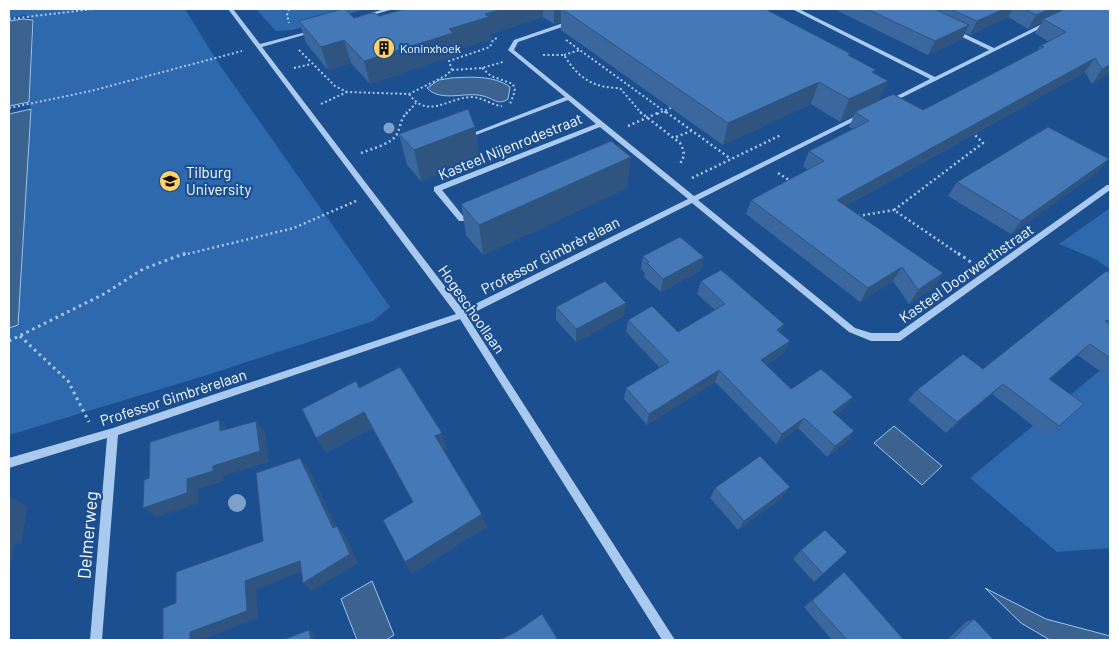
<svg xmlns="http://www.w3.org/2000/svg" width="1119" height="649" font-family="Barlow,sans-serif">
	<rect width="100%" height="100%" fill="#1b4f8f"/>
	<g fill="#2e69ad">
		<path d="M9 9H185L217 61 390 307 373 321 204 376 9 435V328L18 325 31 109 29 102 34 20 25 15 9 18Z"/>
		<path d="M256 9H366L292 30 276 31Z"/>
		<path d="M1110 208V269L1095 259 1059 244Z"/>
		<path d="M1110 362V548L1057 552 970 478Z"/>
	</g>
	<g fill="#3c6290" stroke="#9cc4f0">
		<path d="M23 19 33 20 29 102 9 106V21Z"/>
		<path d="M451 78C469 77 494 75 510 87L508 99C498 106 493 98 483 96 466 91 441 103 427 88L439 80Z"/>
		<path d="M31 109 18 325 9 328V114Z"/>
		<path d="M894 426 942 466 922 485 874 443Z"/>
		<path d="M372 581 394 635 386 640H357L341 599Z"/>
		<path d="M985 588 1046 619 1110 636V640H1050L1021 623Z"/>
	</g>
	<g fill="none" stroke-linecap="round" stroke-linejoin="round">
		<g stroke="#a9c9ee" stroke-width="2" stroke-dasharray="2 2.5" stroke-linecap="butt">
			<path d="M289 9 287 15 289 23"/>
			<path d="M9 19 94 9"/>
			<path d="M566 40 668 114"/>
			<path d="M299 50 335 86 347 92 409 94 445 76 452 70 449 61 490 47 493 40 499 37"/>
			<path d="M543 55H564C578 78 593 88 620 88L642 114"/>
			<path d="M564 55 580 50"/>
			<path d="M294 68 311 64"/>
			<path d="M482 68 491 76 513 84 515 91 510 104"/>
			<path d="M452 70 482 68 503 62"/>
			<path d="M409 94C428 120 447 98 471 97 482 97 491 105 502 106"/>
			<path d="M321 104 347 92"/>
			<path d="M9 108 91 91 242 51"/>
			<path d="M406 114 416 103"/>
			<path d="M657 114 673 107"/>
		</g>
		<g stroke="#a9c9ee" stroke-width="2.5" stroke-dasharray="2 3" stroke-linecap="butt">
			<path d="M640 112 680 143C685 152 685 157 679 165"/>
			<path d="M666 112 731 159"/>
			<path d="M628 126 660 112"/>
			<path d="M676 137 691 131"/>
			<path d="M361 153C371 149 392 144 397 134 401 126 400 120 407 112"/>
			<path d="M778 173 792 182"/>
			<path d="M692 178 781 135"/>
			<path d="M858 216 894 210"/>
			<path d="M183 255 294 228 356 201"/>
			<path d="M960 255 894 210 983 143 972 132"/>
		</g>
		<g stroke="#a9c9ee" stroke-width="3" stroke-dasharray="2.5 4" stroke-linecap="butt">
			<path d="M958 253 972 263"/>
			<path d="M20 336 68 381 89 422"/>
			<path d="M9 341 104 294 143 269 186 253"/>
		</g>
		<g fill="#a9c9ee" fill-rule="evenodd">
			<path d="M228 9H233L260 44 314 30V32L262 47 463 310 688 199 600 127 442 190 463 216 474 211 477 212 478 214 477 216 465 221H459L434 191V187L596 124 568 100 468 138 466 139 463 137 565 97 508 50 514 40 572 20 574 21V23L518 42 514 50 694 196 860 114H864V116L698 200 855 328 871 333H898L1107 185H1110V190L900 341H871L849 332 692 203 467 316 675 640H662L460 319 118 435 102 640H90L107 438 9 468V458L113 428 456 314Z"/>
			<path d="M385 9H393L363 18 360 16Z"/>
			<path d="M792 9H799L935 77 989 50 952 32V30H956L994 48 1046 22 1051 23 889 104 887 103V101L930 79Z"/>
		</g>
	</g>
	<g fill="#7ea0ca">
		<circle cx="389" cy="128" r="5.5"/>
		<circle cx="237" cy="503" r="9"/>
	</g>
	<g fill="#3a679d">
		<path d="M405 9H765L850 56 874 73 879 101 923 110 1037 51 1040 46 1049 42 1035 33 1042 22 1028 29 1008 17 970 35 965 33 962 39 928 55 834 9H1110V73L1092 84 1085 72 845 206 943 273 933 288 909 304 893 281 860 302 746 214 751 200 808 170 803 166 809 151 853 129 849 127 854 115 840 122 811 104 723 145 561 30V22L554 24 543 17 490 34 491 39 456 50V55L370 84 351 63 328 70 306 43 299 21 379 16Z"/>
		<path d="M475 127 479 158 421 181 407 165 399 134Z"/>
		<path d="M1098 172 1011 234 948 196 957 182Z"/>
		<path d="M627 188 483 255 466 235 461 204Z"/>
		<path d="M643 256 704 257 700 271 661 292 644 277 645 273 641 269Z"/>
		<path d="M1110 273V378L1077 355 1050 379 1059 426 1046 436 992 394 946 433 908 400 917 390 983 369Z"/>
		<path d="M701 281 780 333 790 341 784 353 766 365 791 389 845 408 836 415 854 431 846 442 827 457 798 428 776 444 715 382 647 425 624 399 626 388 660 368 626 332 628 320 678 332 715 310 697 294Z"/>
		<path d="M556 307 624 316 576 342 556 320Z"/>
		<path d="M359 388 447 448 444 450 486 527 412 574 405 562 413 502 372 428 326 453Z"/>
		<path d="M715 488 783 497 738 530 710 498Z"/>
		<path d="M801 550 847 552 814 582 793 559Z"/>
		<path d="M844 572 904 640H832L804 607Z"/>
		<path d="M974 619 992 640H947L966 622Z"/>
	</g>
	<g fill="#305480">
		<path d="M502 9H543V17L490 34 491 39 456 50V55L370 84 364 61 485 14Z"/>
		<path d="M554 9H561V22L554 24Z"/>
		<path d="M1004 9H1013L1008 17 970 35 977 21Z"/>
		<path d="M1050 9H1069L1043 19 1042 22 1028 29 1036 15Z"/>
		<path d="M969 25 962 39 928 55 935 41Z"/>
		<path d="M344 40 351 63 328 70 321 47Z"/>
		<path d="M1095 58 1085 72 830 214 837 200Z"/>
		<path d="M1110 65V73L1092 84 1102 69Z"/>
		<path d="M876 70 867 91 888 81 878 103 855 112 854 115 840 122 849 99 872 72Z"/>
		<path d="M819 82 811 104 723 145 728 123Z"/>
		<path d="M475 127 479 158 421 181 414 150Z"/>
		<path d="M631 157 627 188 483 255 479 225Z"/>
		<path d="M1109 159 1098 172 1011 234 1021 221Z"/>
		<path d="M704 257 700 271 661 292 663 279Z"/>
		<path d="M902 267 893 281 860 302 868 288Z"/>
		<path d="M943 273 933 288 909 304 918 290Z"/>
		<path d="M626 303 624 316 576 342V329Z"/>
		<path d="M784 324 779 336 777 330Z"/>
		<path d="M790 341 784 353 755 372 761 360Z"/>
		<path d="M719 370 715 382 647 425 649 414Z"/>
		<path d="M1003 384 992 394 946 433 957 422Z"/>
		<path d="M853 397 845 408 826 423 833 412Z"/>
		<path d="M364 412 372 428 326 453 316 438Z"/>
		<path d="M804 418 798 428 776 444 782 434Z"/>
		<path d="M219 420 229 432 220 431Z"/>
		<path d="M256 421 265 432 269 462 223 476 224 481 198 489 199 503 157 517 143 508 187 479 213 466Z"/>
		<path d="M854 431 846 442 827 457 835 446Z"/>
		<path d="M442 433 447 448 441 452 435 436Z"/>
		<path d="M300 458 309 469 341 537 333 528Z"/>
		<path d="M790 487 783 497 738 530 744 521Z"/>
		<path d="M9 496 27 506 22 543 14 546 9 570Z"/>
		<path d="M482 514 486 527 412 574 405 562Z"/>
		<path d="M337 526 345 535 358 563 312 591 303 583Z"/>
		<path d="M300 561 309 569 256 589 258 618 204 639V640H190V632L245 581Z"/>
		<path d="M309 630 314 633 315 640H311Z"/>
	</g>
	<g fill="#4478b7" stroke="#305480">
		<path d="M342 9H345L354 18 370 13H375L379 16 405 9H502L485 14 489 17 449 29 453 33 364 61 344 40 321 47 299 21Z"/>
		<path d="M562 9H765L851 54 848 55 876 70 872 72 888 81 849 99 819 82 728 123Z"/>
		<path d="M867 9H934L969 25 935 41Z"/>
		<path d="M950 9H1004L977 21Z"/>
		<path d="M1025 9H1050L1036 15Z"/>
		<path d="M1065 9H1110V65L1102 69 1095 58 837 200 943 273 918 290 902 267 868 288 751 200 824 161 809 151 869 121 855 112 893 94 923 110 1044 47 1040 46 1066 32 1043 19Z"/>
		<path d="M468 109 475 127 414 150 399 134Z"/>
		<path d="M1048 127 1109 159 1021 221 957 182Z"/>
		<path d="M611 141 631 157 479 225 461 204Z"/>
		<path d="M680 237 704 257 663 279 647 263 649 262 643 256Z"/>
		<path d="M721 270 784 324 777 330 790 341 761 360 791 389 821 369 853 397 833 412 854 431 835 446 804 418 782 434 719 370 649 414 626 388 669 362 628 320 652 306 678 332 725 304 701 281Z"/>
		<path d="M1106 271 1110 273V320L1105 321 1110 325V358L1090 344 1049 379 1084 404 1059 426 1003 384 957 422 917 390 963 354 983 369Z"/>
		<path d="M605 281 626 303 576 329 556 307Z"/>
		<path d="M400 367 442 433 435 436 482 514 405 562 383 520 413 502 364 412 316 438 302 409 356 381 359 388Z"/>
		<path d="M219 420 220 431 256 421 260 451 213 466V471L187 479V493L143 508 144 480 149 478 150 442Z"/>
		<path d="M760 456 790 487 744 521 715 488Z"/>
		<path d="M300 458 333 528 337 526 350 554 303 583 300 561 245 581 247 611 190 632V640H163V608L176 603V572L263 541 256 473Z"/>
		<path d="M825 530 847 552 823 574 801 550Z"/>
		<path d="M844 572 904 640H847L812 601Z"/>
		<path d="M542 614 558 640H499L516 632Z"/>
		<path d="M974 619 993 639 992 640H952Z"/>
		<path d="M309 630 311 640H285V639Z"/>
	</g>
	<defs>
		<g id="building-disc" transform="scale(1.125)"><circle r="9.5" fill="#ffd166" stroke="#1b4f8f"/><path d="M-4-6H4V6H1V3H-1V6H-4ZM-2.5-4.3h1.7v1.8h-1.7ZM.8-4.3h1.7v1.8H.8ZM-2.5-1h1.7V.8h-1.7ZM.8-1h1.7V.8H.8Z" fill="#111"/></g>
		<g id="university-disc" transform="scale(1.125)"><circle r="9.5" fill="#ffd166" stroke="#1b4f8f"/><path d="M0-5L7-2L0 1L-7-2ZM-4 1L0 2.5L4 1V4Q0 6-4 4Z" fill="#111"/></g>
	</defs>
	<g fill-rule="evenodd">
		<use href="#building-disc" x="384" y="48"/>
		<use href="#university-disc" x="170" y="181"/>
	</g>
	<g text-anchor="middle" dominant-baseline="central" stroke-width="4.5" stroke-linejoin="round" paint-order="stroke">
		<g font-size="12" fill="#fff" stroke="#1b4f8f" text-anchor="start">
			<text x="400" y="48">Koninxhoek</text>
		</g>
		<g font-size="15" fill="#fff" stroke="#1b4f8f">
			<text transform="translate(510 146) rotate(-22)">Kasteel Nijenrodestraat</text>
			<text transform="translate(550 255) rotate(-27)">Professor Gimbrèrelaan</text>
			<text transform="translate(966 273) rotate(-35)">Kasteel Doorwerthstraat</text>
			<text transform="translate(472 309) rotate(55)">Hogeschoollaan</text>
			<text transform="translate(173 397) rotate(-18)">Professor Gimbrèrelaan</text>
		</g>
		<g font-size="15" fill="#fff" stroke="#1b4f8f" text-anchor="start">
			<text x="186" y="172">Tilburg<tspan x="186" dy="17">University</tspan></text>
		</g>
		<g font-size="18" fill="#fff" stroke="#1b4f8f">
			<text transform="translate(87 535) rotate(-85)">Delmerweg</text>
		</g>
	</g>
	<rect width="1119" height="649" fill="none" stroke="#ffffff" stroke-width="20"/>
</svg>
